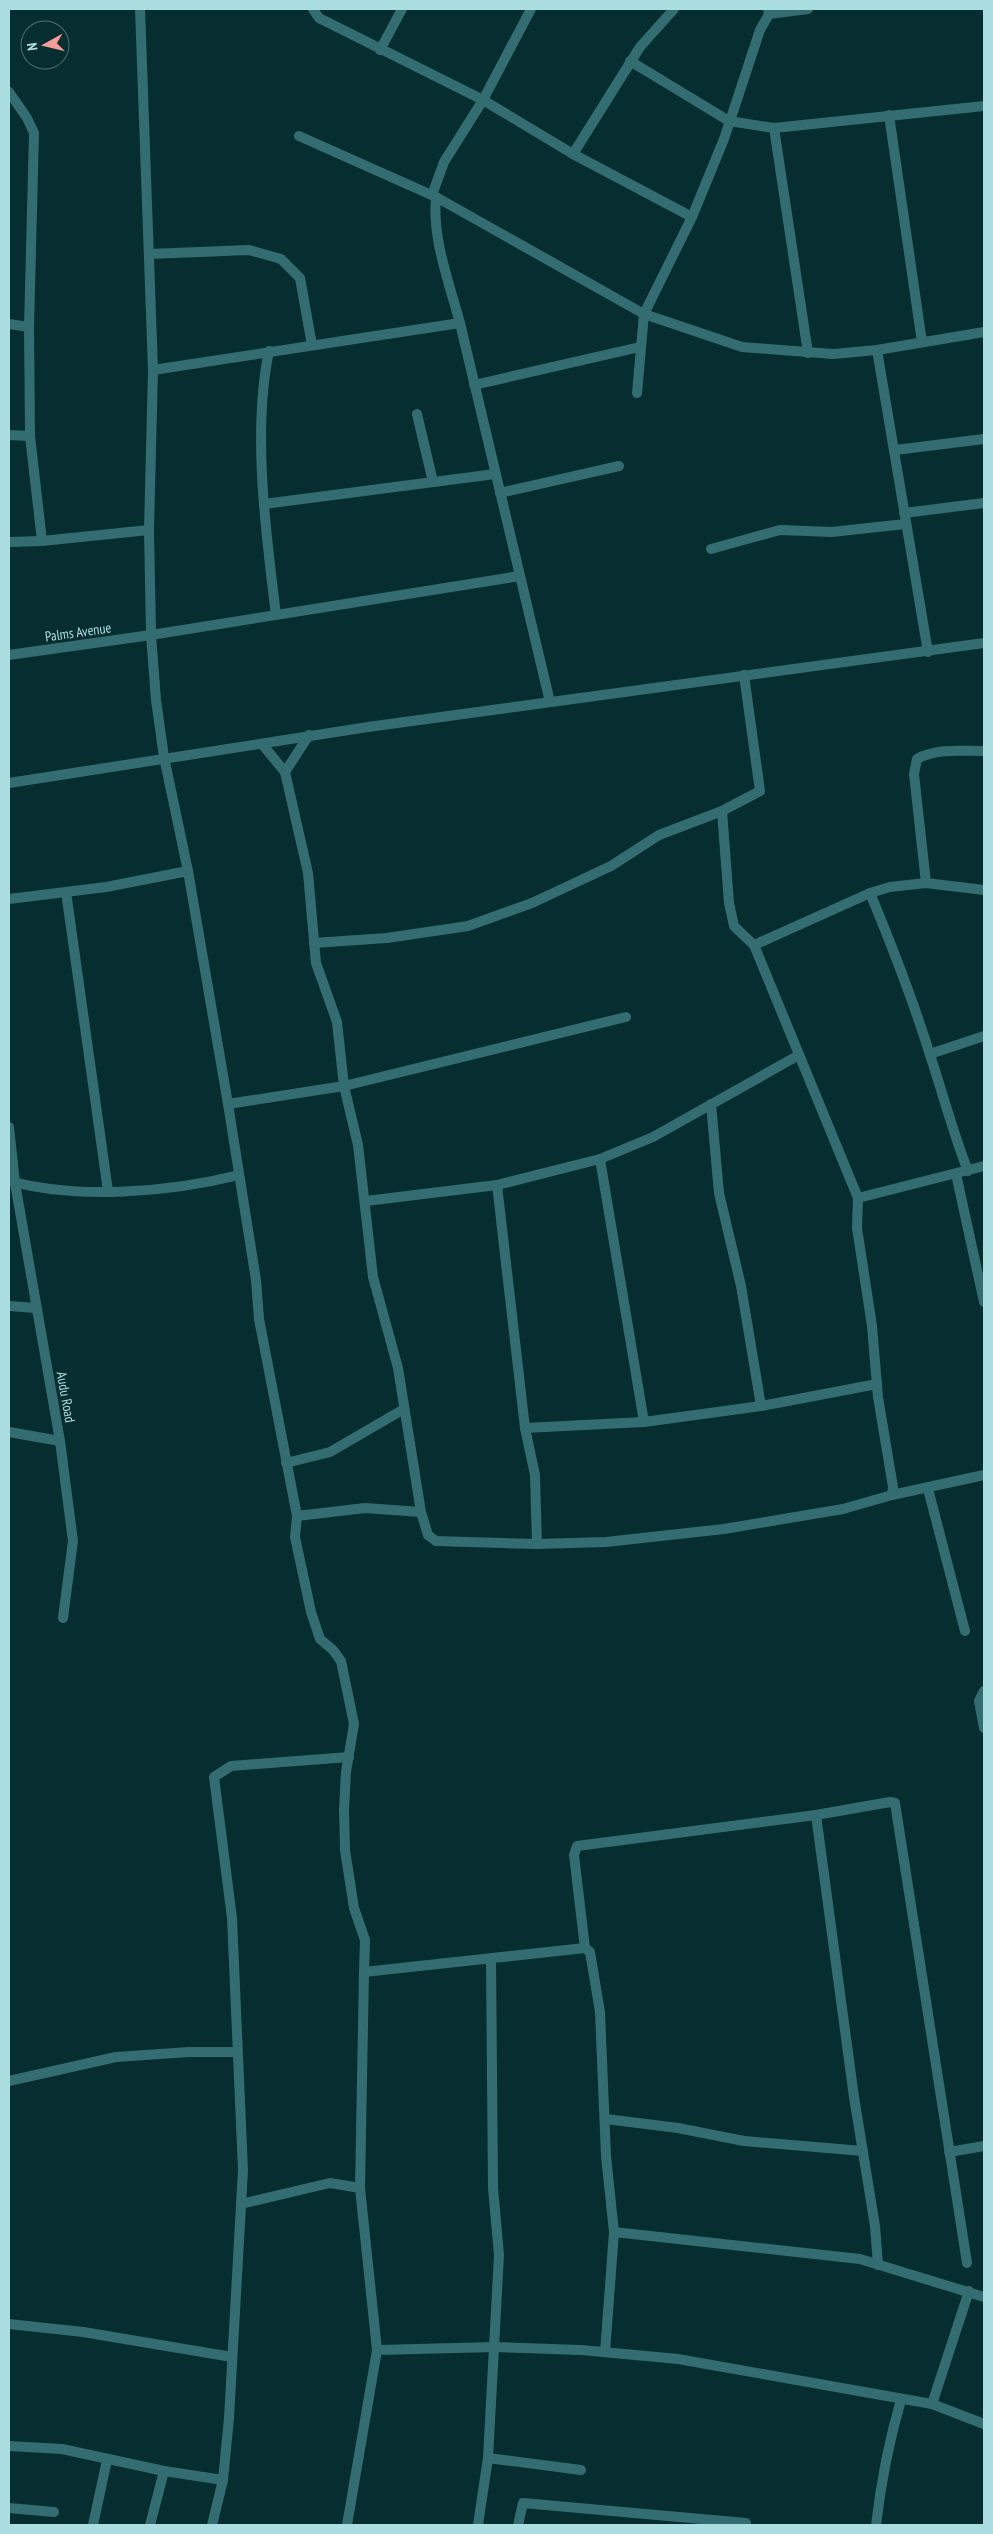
<svg xmlns="http://www.w3.org/2000/svg" width="993" height="2534" font-family="'PT Sans Narrow',sans-serif">
	<rect width="100%" height="100%" fill="#062d30"/>
	<g fill="none" stroke-linecap="round" stroke-linejoin="round">
		<g stroke="#346d71" stroke-width="10">
			<path d="M140 9 153 370 149 530 151 635 156 700 164 757 188 871 228 1104 256 1280 259 1319 297 1516 295 1537 311 1612 320 1639 333 1650 341 1661 354 1724 346 1772 344 1810 345 1850 354 1908 365 1940 364 1972 360 2188 377 2350 347 2525"/>
			<path d="M313 9 319 18 483 100 573 154 692 217"/>
			<path d="M531 9 483 100 444 162 432 195 436 197C432 239 449 282 460 323L550 702"/>
			<path d="M769 14 808 9"/>
			<path d="M380 50 402 9"/>
			<path d="M630 61 729 121 774 128 984 106"/>
			<path d="M9 92 27 118 34 133 29 327 30 436 42 541"/>
			<path d="M889 115 922 342"/>
			<path d="M774 128 808 353"/>
			<path d="M299 136 436 197 644 314 742 347 833 354 877 350 984 332"/>
			<path d="M573 154 640 47 674 9"/>
			<path d="M149 254 249 250 281 259 300 278 312 345"/>
			<path d="M9 324 29 327"/>
			<path d="M877 350 928 652"/>
			<path d="M269 351C252 432 266 533 276 615"/>
			<path d="M153 370 460 323"/>
			<path d="M474 385 640 347"/>
			<path d="M637 393 644 314 692 217 724 139 760 30 769 14 768 9"/>
			<path d="M417 414 433 482"/>
			<path d="M9 435 30 436"/>
			<path d="M895 450 984 439"/>
			<path d="M500 493 619 466"/>
			<path d="M264 504 495 474"/>
			<path d="M904 513 984 503"/>
			<path d="M9 542 42 541 149 530"/>
			<path d="M711 549 780 530 832 532 905 524"/>
			<path d="M9 655 151 635 520 576"/>
			<path d="M262 744 285 772 308 873 316 963 337 1022 344 1086 626 1017"/>
			<path d="M285 772 309 735"/>
			<path d="M9 783 368 727 984 643"/>
			<path d="M722 811 729 903 734 926 754 945 858 1198 857 1228 872 1326 878 1397 893 1487 892 1495"/>
			<path d="M926 883 914 774 917 759C937 748 962 751 984 751"/>
			<path d="M66 892 108 1191"/>
			<path d="M870 893C892 946 913 1000 930 1055 943 1094 953 1133 968 1171"/>
			<path d="M9 899 106 887 188 871"/>
			<path d="M314 943 387 938 468 926 532 903 611 866 659 835 722 811 760 791 744 675"/>
			<path d="M754 945 870 893 890 887 926 883 984 890"/>
			<path d="M930 1054 984 1036"/>
			<path d="M228 1104 344 1086 358 1145 373 1277 398 1368 421 1512 428 1535 436 1541 537 1544 606 1542 724 1529 843 1509 892 1495 984 1475"/>
			<path d="M711 1104 719 1193 741 1286 761 1406"/>
			<path d="M9 1127 15 1183 60 1441 73 1541 63 1618"/>
			<path d="M600 1159 644 1422"/>
			<path d="M956 1174 984 1302"/>
			<path d="M10 1181C78 1200 171 1192 239 1175"/>
			<path d="M497 1185 525 1428 535 1475 537 1544"/>
			<path d="M858 1198 984 1166"/>
			<path d="M366 1201 497 1185 600 1159 653 1137 799 1055"/>
			<path d="M9 1306 36 1308"/>
			<path d="M525 1428 644 1422 761 1406 877 1384"/>
			<path d="M9 1432 60 1441"/>
			<path d="M286 1463 330 1452 404 1409"/>
			<path d="M928 1489 965 1631"/>
			<path d="M297 1516 365 1508 421 1512"/>
			<path d="M984 1691 979 1701 984 1728"/>
			<path d="M816 1815 854 2097 875 2226 878 2265"/>
			<path d="M585 1948 574 1855 577 1846 816 1815 890 1802 895 1803 967 2263"/>
			<path d="M364 1972 585 1948 590 1952 600 2012 606 2156 614 2232 605 2352"/>
			<path d="M9 2081 116 2057 189 2052H237"/>
			<path d="M606 2119 678 2128 744 2141 863 2151"/>
			<path d="M949 2152 984 2146"/>
			<path d="M241 2204 330 2183 360 2188"/>
			<path d="M614 2232 860 2259 984 2297"/>
			<path d="M9 2324 83 2332 232 2357"/>
			<path d="M377 2350 495 2347 581 2350 678 2359 932 2404 984 2424"/>
			<path d="M932 2404 969 2291"/>
			<path d="M9 2446 62 2449 164 2471 223 2480"/>
			<path d="M488 2458 581 2470"/>
			<path d="M9 2508 54 2512"/>
			<path d="M93 2525 107 2460"/>
			<path d="M150 2525 164 2471"/>
			<path d="M212 2525 223 2480 229 2418 243 2170 232 1918 214 1777 231 1766 349 1757"/>
			<path d="M478 2525 488 2458 499 2255 493 2188 491 1959"/>
			<path d="M518 2525 523 2503 746 2523"/>
			<path d="M876 2525C881 2482 889 2441 901 2400"/>
		</g>
	</g>
	<g text-anchor="middle" dominant-baseline="central" stroke-width="4" stroke-linejoin="round" paint-order="stroke">
		<g font-size="14" fill="#abdee1" stroke="#062d30">
			<text transform="translate(78 632) rotate(-8)">Palms Avenue</text>
			<text transform="translate(66 1397) rotate(80)">Audu Road</text>
		</g>
	</g>
	<rect width="993" height="2534" fill="none" stroke="#abdee1" stroke-width="20"/>
	<g transform="translate(45 45) rotate(262)"><circle r="24" fill="#062d30" stroke="#487477"/>
	<path d="M0-4L9 19L0 12L-9 19Z" fill="#f59b99"/>
	<text y="-8" font-size="14" font-weight="bold" text-anchor="middle" fill="#abdee1">N</text>
	</g>
</svg>
